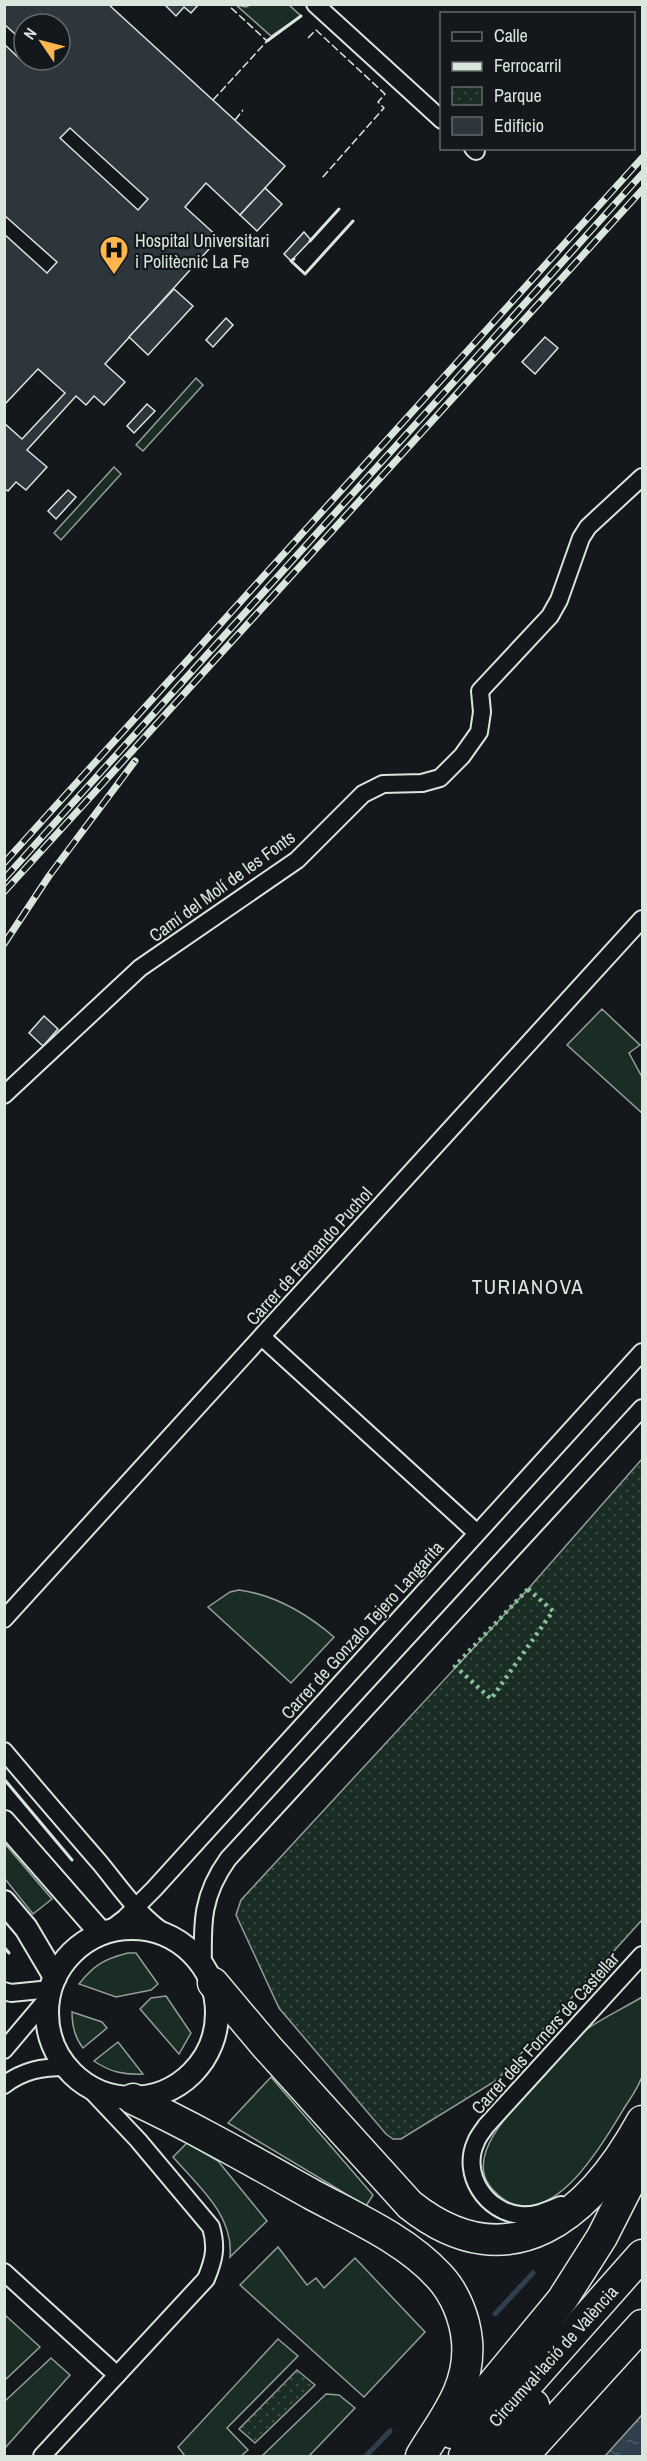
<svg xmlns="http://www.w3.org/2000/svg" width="647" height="2461" font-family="'Archivo Narrow',sans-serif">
	<defs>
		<pattern id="park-dots" width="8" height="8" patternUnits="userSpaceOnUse" patternTransform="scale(1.5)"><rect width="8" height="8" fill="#1a2d24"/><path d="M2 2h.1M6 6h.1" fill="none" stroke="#3b4b43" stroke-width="1.8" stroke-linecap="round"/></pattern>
		<pattern id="water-ripples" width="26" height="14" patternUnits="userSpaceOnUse" patternTransform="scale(1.5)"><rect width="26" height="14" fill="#2f3f4d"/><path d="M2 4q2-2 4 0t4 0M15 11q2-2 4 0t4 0" fill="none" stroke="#4c5b66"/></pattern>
	</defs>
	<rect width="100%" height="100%" fill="#14181c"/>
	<g fill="#1a2d24" stroke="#939e99" stroke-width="1.5">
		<path d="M236 5 246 7 250 5H289L301 16 271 36Z"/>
		<path d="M196 378 203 385 143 451 136 445Z"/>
		<path d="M114 467 121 474 61 540 54 533Z"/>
		<path d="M602 1009 640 1045 629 1053 642 1077V1113L567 1045Z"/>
		<path d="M239 1590C276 1595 306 1613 334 1637L291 1683 208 1607 230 1592Z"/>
		<path d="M5 1844 52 1899 33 1914 5 1879Z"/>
		<path d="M128 1953H136L158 1984 151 1990 116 1997 79 1984C94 1965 104 1959 128 1953Z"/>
		<path d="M166 1996 191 2033 179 2054 140 2009 151 1998Z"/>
		<path d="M642 1997C643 2012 646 2069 641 2079 637 2090 629 2100 623 2110 604 2142 559 2220 513 2204 502 2200 495 2193 489 2185 465 2150 522 2100 544 2076 558 2061 571 2041 587 2029 604 2017 624 2008 642 1997Z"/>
		<path d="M72 2012 102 2022 107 2028 83 2048C75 2038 72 2025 72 2012Z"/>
		<path d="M118 2042 143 2074C124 2075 110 2072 94 2061Z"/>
		<path d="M271 2077 373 2195 366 2206 228 2123Z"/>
		<path d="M187 2143 218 2161 267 2221 230 2257C234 2215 198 2186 173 2157Z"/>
		<path d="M278 2247 307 2285 316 2278 324 2288 355 2258 425 2332 364 2397 240 2285Z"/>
		<path d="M5 2315 40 2347 5 2380Z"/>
		<path d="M278 2339 298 2356 227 2428 248 2450 241 2456H185L178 2447Z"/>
		<path d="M51 2358 70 2375 5 2448V2401Z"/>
		<path d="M326 2394 339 2395 355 2408 309 2456H262Z"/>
	</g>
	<g fill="url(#park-dots)" stroke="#939e99" stroke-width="1.5">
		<path d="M642 1459V1920L497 2080 401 2139H393L386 2134 279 2008 236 1915 241 1900 528 1589Z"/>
		<path d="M297 2370 315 2385 255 2443 239 2429Z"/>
	</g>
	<path fill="url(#water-ripples)" stroke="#939e99" stroke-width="1.5" d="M642 2415V2456H605Z"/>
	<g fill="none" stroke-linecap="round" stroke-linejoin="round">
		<g stroke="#2f3f4d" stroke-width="5">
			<path d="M495 2314 533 2273"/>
			<path d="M366 2456 390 2431"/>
		</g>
	</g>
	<g fill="#2c363c" stroke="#d8e6dc" stroke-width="1.5" fill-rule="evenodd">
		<path d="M4 4H108L285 166 265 188 274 197 260 211 251 203 240 215 206 183 185 207 219 238 105 364 125 382 104 405 94 396 86 405 76 396 27 450 47 467 26 490 16 482 8 491 4 488V423L22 439 65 393 38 369 4 405V234L47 273 57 262 4 215V44L21 60 24 57V60H60V24H24V42L4 24ZM70 128 148 199 138 210 60 138Z"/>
		<path d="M164 4H199L191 13 184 7 176 16Z"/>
		<path d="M265 188 282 204 257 231 240 215Z"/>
		<path d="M304 232 311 240 291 261 284 254Z"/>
		<path d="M174 289 193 306 148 355 129 337Z"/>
		<path d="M226 318 233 325 213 347 206 340Z"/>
		<path d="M545 337 558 348 535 374 522 362Z"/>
		<path d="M147 404 155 411 134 433 127 426Z"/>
		<path d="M68 490 76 497 56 519 48 511Z"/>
		<path d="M44 1016 58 1029 43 1046 29 1033Z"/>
	</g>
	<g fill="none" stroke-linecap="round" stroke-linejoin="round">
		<g stroke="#d8e6dc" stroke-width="20">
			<g id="street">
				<path d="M315 4 442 120"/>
				<path d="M473 148 476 151"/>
				<path d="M4 1095 140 968 297 860 363 794 383 784 422 783 440 778 462 756 479 732 482 712 480 691 550 616 559 600 581 538 588 527 642 477"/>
				<path d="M262 1337 477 1533"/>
				<path d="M4 1619 642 919"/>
				<path d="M4 1751C36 1789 68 1826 100 1863 123 1891 138 1915 169 1936"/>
				<path d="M108 1931 125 1918 154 1889 642 1352"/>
				<path d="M203 1965C202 1922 202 1895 228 1859L642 1408"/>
				<path d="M4 1991 11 1993 51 1989"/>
				<path d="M4 2050 48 1998"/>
				<path d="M4 2085C24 2070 42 2067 66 2067"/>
				<path d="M561 2205C549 2210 534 2217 520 2215 486 2212 461 2174 476 2142 478 2136 483 2131 486 2126L642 1955"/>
				<path d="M4 2272 117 2375"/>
				<path d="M42 2456 206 2279C214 2260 217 2247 211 2227L138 2140 87 2086"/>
			</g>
		</g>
		<g stroke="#d8e6dc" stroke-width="26">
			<g id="secondary">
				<path d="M4 1822 101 1933"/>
				<path d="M4 1902 26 1928 55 1977"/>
				<circle cx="132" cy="2013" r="85"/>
			</g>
		</g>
		<g stroke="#d8e6dc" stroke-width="33">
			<g id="highway">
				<path d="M213 1983 267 2047 410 2205C511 2285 591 2214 642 2121"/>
				<path d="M133 2099C195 2128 254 2162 313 2195 356 2218 406 2240 439 2276 455 2293 465 2318 467 2341 471 2388 443 2419 421 2456"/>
				<path d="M452 2433 562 2300 602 2237 642 2158"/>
				<path d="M464 2456 642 2255"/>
				<path d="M494 2456 534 2405"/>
				<path d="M523 2456 642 2325"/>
			</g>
		</g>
		<use href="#street" stroke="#14181c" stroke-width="16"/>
		<use href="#secondary" stroke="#14181c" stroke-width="22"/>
		<use href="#highway" stroke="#14181c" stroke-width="30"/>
		<g stroke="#d8e6dc" stroke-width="7">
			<g id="rail">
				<path d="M4 863 642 158"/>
				<path d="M4 879 642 174"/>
				<path d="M4 892 642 190"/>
				<path d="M4 944 49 876 135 761"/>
			</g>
		</g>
		<use href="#rail" stroke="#14181c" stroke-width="4.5" stroke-dasharray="14" stroke-linecap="butt"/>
		<path stroke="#8ac095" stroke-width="4.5" stroke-dasharray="3 4.5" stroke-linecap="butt" d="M528 1589 553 1611 491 1699 455 1666Z"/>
		<g stroke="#d8e6dc" stroke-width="1.5" stroke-dasharray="8 3" stroke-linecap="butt">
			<path d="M308 38 316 30 385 94 378 102 384 108 321 179"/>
			<path d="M213 100 267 41 227 4"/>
			<path d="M235 120 243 110"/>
		</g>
		<g stroke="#d8e6dc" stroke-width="3">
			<path d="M267 41 301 16"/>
			<path d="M310 241 339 209"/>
			<path d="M294 259 291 261 305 274 353 221"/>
			<path d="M4 1779 72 1860"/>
			<path d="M4 1947 9 1953"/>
		</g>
	</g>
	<defs>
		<g id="hospital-pin" transform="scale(1.5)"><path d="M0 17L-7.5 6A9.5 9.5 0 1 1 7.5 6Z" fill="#ffb74d" stroke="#14181c"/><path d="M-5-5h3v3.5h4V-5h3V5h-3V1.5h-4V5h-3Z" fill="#111"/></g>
	</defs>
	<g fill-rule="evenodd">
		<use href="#hospital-pin" x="114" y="250"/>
	</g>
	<g text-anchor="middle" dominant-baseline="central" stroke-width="4.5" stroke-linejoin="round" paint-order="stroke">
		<g font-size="18" fill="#d8e6dc" stroke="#14181c" text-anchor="start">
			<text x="135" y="240">Hospital Universitari<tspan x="135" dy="21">i Politècnic La Fe</tspan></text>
		</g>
		<g font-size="18" fill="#d8e6dc" stroke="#14181c">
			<text transform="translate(222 886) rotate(-36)">Camí del Molí de les Fonts</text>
			<text transform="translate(309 1256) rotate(-48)">Carrer de Fernando Puchol</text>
			<text transform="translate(362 1630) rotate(-48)">Carrer de Gonzalo Tejero Langarita</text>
			<text transform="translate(545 2033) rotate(-48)">Carrer dels Forners de Castellar</text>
			<text transform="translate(553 2356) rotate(-48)">Circumval·lació de València</text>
		</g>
		<g font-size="21" letter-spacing="1.5" fill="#d8e6dc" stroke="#14181c">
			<text x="528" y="1286">TURIANOVA</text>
		</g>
	</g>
	<rect width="647" height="2461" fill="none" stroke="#d8e6dc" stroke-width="12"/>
	<rect x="440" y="12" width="195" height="138" fill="#14181c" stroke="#626a69" stroke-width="1.5"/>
	<rect x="452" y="32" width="30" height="9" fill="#14181c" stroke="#626a69" stroke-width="1.5"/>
	<text x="494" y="42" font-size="18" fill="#d8e6dc">Calle</text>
	<rect x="452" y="62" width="30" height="9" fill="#d8e6dc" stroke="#626a69" stroke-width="1.5"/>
	<text x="494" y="72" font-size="18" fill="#d8e6dc">Ferrocarril</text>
	<rect x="452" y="87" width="30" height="18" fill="url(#park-dots)" stroke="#626a69" stroke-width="1.5"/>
	<text x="494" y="102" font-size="18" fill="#d8e6dc">Parque</text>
	<rect x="452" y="117" width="30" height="18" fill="#2c363c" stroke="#626a69" stroke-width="1.5"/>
	<text x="494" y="132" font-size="18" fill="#d8e6dc">Edificio</text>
	<g transform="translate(42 42) rotate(305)"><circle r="28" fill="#14181c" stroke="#626a69" stroke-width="1.5"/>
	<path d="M0-4.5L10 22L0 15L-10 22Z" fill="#ffb74d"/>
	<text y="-9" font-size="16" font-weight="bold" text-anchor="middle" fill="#d8e6dc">N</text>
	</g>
</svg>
